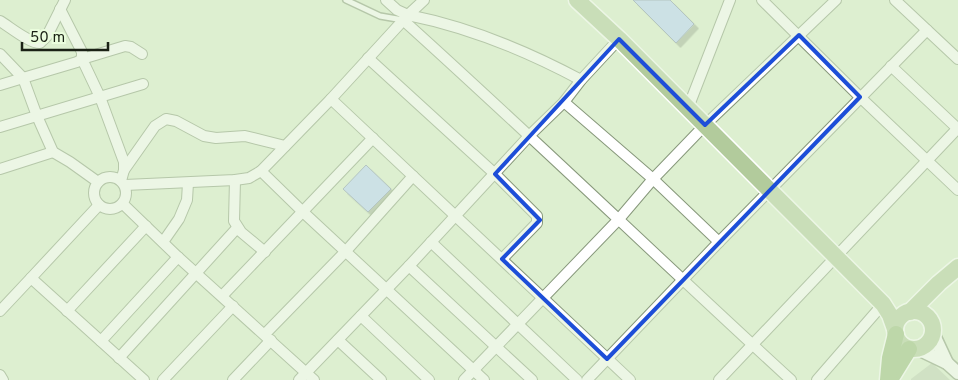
<svg xmlns="http://www.w3.org/2000/svg" width="958" height="380" font-family="Overpass,sans-serif">
	<defs>
		<filter id="shadow"><feDropShadow dx="4.5" dy="4.5" stdDeviation="0" flood-color="#0004"/></filter>
	</defs>
	<rect width="100%" height="100%" fill="#ddefd0"/>
	<path fill="#c1d1b5" d="M932 363 950 380H911V379Z"/>
	<g fill="#b9d1ff" stroke="#8392af" filter="url(#shadow)">
		<path d="M633 0H670L694 24 676 43Z"/>
		<path d="M366 165 391 189 368 212 343 189Z"/>
	</g>
	<g fill="none" stroke-linecap="round" stroke-linejoin="round">
		<g stroke="#87987b" stroke-width="8">
			<path id="service" d="M346 0 380 16 403 20"/>
		</g>
		<g stroke="#87987b" stroke-width="12">
			<g id="minor">
				<path d="M386 0 397 10 408 15C468 27 527 51 581 80"/>
				<path d="M762 0 860 97 958 190"/>
				<path d="M895 0 958 59"/>
				<path d="M60 9 82 52V59L77 62 23 78 37 116 53 152 70 162 98 182"/>
				<path d="M403 20C534 138 661 261 791 380"/>
				<path d="M0 21C10 27 29 43 40 43L47 36 65 0"/>
				<path d="M0 54 23 78 0 85"/>
				<path d="M368 58 495 174 537 216V223L502 259"/>
				<path d="M891 66 957 128"/>
				<path d="M331 99 630 380"/>
				<path d="M564 102 653 179 719 242"/>
				<path d="M688 108 730 0"/>
				<path d="M0 127 143 84"/>
				<path d="M0 169 53 152"/>
				<path d="M124 170 155 126 166 119 176 121 204 136 216 138 245 136 285 146"/>
				<path d="M261 171 303 212 484 380"/>
				<circle cx="110" cy="193" r="16"/>
				<path d="M235 180 234 221 241 232 265 252"/>
				<path d="M121 181 124 170V162L100 97 82 59 125 46 131 47 142 54"/>
				<path d="M125 185 235 180 249 178 261 171 331 99 408 15 424 0"/>
				<path d="M123 204 178 257 314 380"/>
				<path d="M99 205 31 278 144 380"/>
				<path d="M163 242 179 219 187 200 188 183"/>
				<path d="M431 242 577 380"/>
				<path d="M409 266 532 380"/>
				<path d="M222 296 373 138"/>
				<path d="M0 311 31 278"/>
				<path d="M67 311 146 226"/>
				<path d="M361 316 429 380"/>
				<path d="M265 334 346 251 413 176"/>
				<path d="M338 340 381 380"/>
				<path d="M101 341 178 257"/>
				<path d="M119 358 237 228"/>
				<path d="M0 375 3 380"/>
				<path d="M163 380 233 306"/>
				<path d="M233 380 271 340"/>
				<path d="M299 380 409 266 530 135 564 102 581 80 619 39"/>
				<path d="M464 380 619 219 653 179 705 125 836 0"/>
				<path d="M587 380 719 242 927 30"/>
				<path d="M719 380 958 128"/>
				<path d="M817 380 883 304"/>
			</g>
		</g>
		<g stroke="#87987b" stroke-width="15">
			<g id="tertiary">
				<path d="M933 333 947 363"/>
				<path d="M918 349 947 363 958 373"/>
			</g>
		</g>
		<g stroke="#fff" stroke-width="19">
			<g id="primary">
				<path d="M577 0 619 39 883 304 890 315 895 329"/>
				<circle cx="914" cy="330" r="19"/>
				<path d="M910 312 939 283 958 267"/>
			</g>
		</g>
		<g stroke="#fff" stroke-width="19">
			<g id="trunk">
				<path d="M891 378 909 349"/>
				<path d="M888 380 890 358 896 334"/>
			</g>
		</g>
		<use href="#service" stroke="#fff" stroke-width="5"/>
		<use href="#minor" stroke="#fff" stroke-width="10"/>
		<use href="#tertiary" stroke="#fff" stroke-width="12"/>
		<use href="#primary" stroke="#b2cb9c" stroke-width="16"/>
		<use href="#trunk" stroke="#98ba7b" stroke-width="16"/>
	</g>
	<path d="M0 0H958V380H0ZM799 35 860 97 607 359 502 259 540 220 495 174 619 39 705 125Z" fill="#ddefd0" fill-opacity=".55" fill-rule="evenodd"/>
	<path fill="none" stroke="#1d4ed8" stroke-width="4" stroke-linejoin="round" d="M799 35 860 97 607 359 502 259 540 220 495 174 619 39 705 125Z"/>
	<path d="M22 42v8h86v-8" fill="none" stroke="#1a2115" stroke-width="2.5"/>
	<text x="30" y="42" font-size="15" fill="#1a2115" stroke="#eafddd" stroke-width="4" paint-order="stroke">50 m</text>
</svg>
